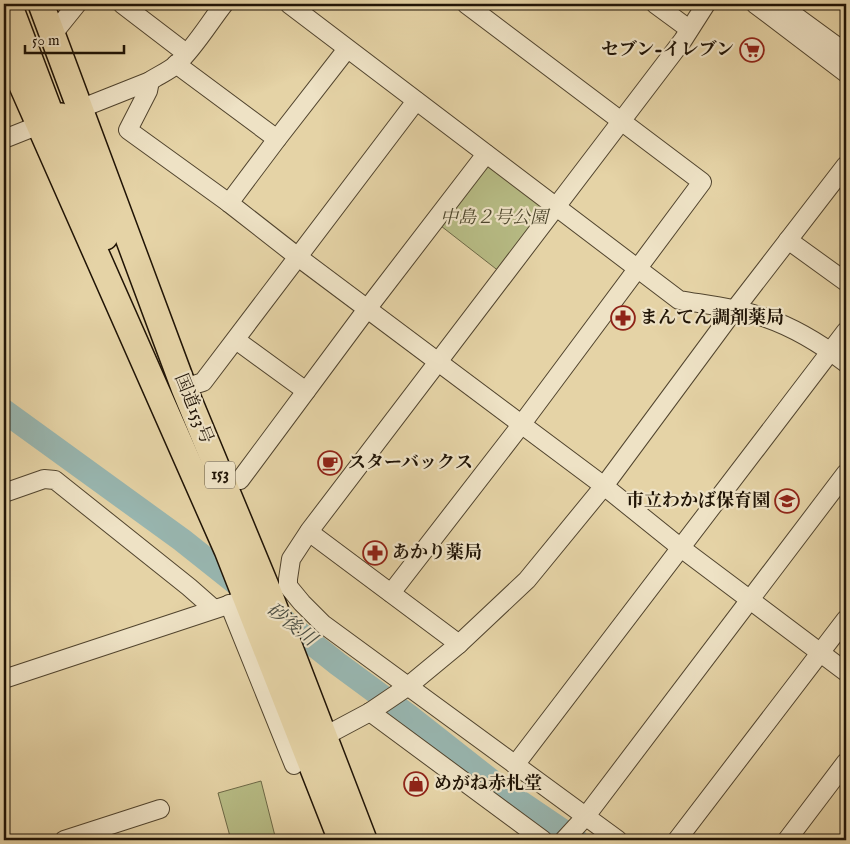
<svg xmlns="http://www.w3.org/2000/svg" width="850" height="844" font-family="'IM FELL English','Noto Serif JP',serif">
	<rect width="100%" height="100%" fill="#e5d3a6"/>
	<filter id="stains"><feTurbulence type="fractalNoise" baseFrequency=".004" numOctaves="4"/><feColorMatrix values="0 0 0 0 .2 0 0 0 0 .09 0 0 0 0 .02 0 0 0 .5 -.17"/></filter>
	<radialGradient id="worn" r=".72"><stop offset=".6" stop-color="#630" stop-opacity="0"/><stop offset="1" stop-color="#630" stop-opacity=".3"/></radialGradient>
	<g fill="#b7bc85" stroke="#6c6846">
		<path d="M488 165 548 210 500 272 441 226Z"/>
		<path d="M261 781 276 840H231L218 793Z"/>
	</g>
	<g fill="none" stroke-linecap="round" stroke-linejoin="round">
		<path stroke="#98b6b0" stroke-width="24" d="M4 411 182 540 338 664 410 717 508 794 576 840"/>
		<g stroke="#51442e" stroke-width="20">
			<g id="minor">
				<path d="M122 4 186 53"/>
				<path d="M289 4 679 300C708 305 738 308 766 318 795 328 821 344 846 363"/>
				<path d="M655 4 689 29"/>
				<path d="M755 4 846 73"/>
				<path d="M779 4 846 53"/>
				<path d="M52 35 77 4"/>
				<path d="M176 64 277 139"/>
				<path d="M150 81 148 91 128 130 229 203 298 257 604 486 681 548 846 672"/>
				<path d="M4 139 150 81C159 75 169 71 177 64 195 47 209 23 224 4"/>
				<path d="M229 203 277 139 347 49"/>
				<path d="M788 240 846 282"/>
				<path d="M236 340 306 391"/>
				<path d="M184 388 203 382 416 101"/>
				<path d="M240 480 367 309 486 154"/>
				<path d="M4 493 44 479 55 480 189 587 214 609"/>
				<path d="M309 532 459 644"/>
				<path d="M391 593 521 425 702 182 466 4"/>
				<path d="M229 604 294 765"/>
				<path d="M4 679 246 599"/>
				<path d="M370 712 543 840"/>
				<path d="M325 736 370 712 407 687 459 644 527 580 604 486 735 309 846 165"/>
				<path d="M515 765 846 331"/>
				<path d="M64 840 160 809"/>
				<path d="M564 840 586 816 846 473"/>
				<path d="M618 840 323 624 302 603 288 586V579L291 559 310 530 683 40 706 4"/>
				<path d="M677 840 846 619"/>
				<path d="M787 840 846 762"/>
			</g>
		</g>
		<g stroke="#201406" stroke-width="28">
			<g id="highway">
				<path d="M9 4 48 107"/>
				<path d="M41 4 184 388 269 593 364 840"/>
				<path d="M4 45 227 550 341 840"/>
				<path d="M61 116 105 237"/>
			</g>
		</g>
		<use href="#minor" stroke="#eee2c5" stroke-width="18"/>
		<use href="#highway" stroke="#e5d3a6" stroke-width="25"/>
	</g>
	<defs>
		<g id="supermarket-ring" transform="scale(1.25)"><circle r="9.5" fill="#eee2c5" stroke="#8f2418" stroke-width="1.5"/><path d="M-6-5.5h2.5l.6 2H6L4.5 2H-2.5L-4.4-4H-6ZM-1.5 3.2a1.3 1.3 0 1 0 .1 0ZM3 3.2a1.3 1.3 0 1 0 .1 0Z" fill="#8f2418"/></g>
		<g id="pharmacy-ring" transform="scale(1.25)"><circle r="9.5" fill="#eee2c5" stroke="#8f2418" stroke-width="1.5"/><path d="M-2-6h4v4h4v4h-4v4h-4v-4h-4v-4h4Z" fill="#8f2418"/></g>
		<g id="cafe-ring" transform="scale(1.25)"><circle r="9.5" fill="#eee2c5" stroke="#8f2418" stroke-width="1.5"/><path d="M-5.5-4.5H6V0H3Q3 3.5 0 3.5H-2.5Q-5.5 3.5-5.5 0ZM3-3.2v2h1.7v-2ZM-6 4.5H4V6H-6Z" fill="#8f2418"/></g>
		<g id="school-ring" transform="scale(1.25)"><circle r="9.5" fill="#eee2c5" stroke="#8f2418" stroke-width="1.5"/><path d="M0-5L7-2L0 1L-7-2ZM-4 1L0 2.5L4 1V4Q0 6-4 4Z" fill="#8f2418"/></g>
		<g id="shop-ring" transform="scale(1.25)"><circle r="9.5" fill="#eee2c5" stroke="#8f2418" stroke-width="1.5"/><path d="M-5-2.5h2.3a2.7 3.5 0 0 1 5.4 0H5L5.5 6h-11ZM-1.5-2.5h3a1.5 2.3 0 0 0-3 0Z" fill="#8f2418"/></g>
	</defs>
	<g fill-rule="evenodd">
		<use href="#supermarket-ring" x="752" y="50"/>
		<use href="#pharmacy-ring" x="623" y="318"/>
		<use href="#cafe-ring" x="330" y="463"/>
		<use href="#school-ring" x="787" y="501"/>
		<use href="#pharmacy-ring" x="375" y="553"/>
		<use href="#shop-ring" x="416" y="784"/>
	</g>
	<g text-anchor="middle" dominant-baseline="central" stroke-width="4.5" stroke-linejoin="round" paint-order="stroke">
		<rect fill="#eee2c5" stroke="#5e523f" stroke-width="1" x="205" y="461.5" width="30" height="27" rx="4"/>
		<g font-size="16" font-weight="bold" fill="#201406">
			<text x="220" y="475">153</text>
		</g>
		<g font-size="18" font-weight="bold" fill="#201406" stroke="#eee2c5" text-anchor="start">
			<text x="734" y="50" text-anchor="end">セブン-イレブン</text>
			<text x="640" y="318">まんてん調剤薬局</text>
			<text x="348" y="463">スターバックス</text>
			<text x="770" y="501" text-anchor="end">市立わかば保育園</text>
			<text x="392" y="553">あかり薬局</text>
			<text x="434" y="784">めがね赤札堂</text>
		</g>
		<g font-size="18" font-style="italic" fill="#4d462c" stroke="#eee2c5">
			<text x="494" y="218">中島２号公園</text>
		</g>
		<g font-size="18" fill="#201406" stroke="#eee2c5">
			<text transform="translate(193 409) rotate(68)">国道153号</text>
		</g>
		<g font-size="19" font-style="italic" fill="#4a4d42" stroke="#eee2c5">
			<text transform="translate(291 625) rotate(38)">砂後川</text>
		</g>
	</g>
	<rect width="850" height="844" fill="none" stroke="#e5d3a6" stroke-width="20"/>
	<rect x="5" y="5" width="840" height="834" fill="none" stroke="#201406" stroke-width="2.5"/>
	<rect x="10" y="10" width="830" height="824" fill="none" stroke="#201406"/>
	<path d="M25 45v8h99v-8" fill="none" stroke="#201406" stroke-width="2.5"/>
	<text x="32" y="45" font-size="15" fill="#201406" stroke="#eee2c5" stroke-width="4" paint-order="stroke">50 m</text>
	<rect width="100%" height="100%" filter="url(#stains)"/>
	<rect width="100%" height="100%" fill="url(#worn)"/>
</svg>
